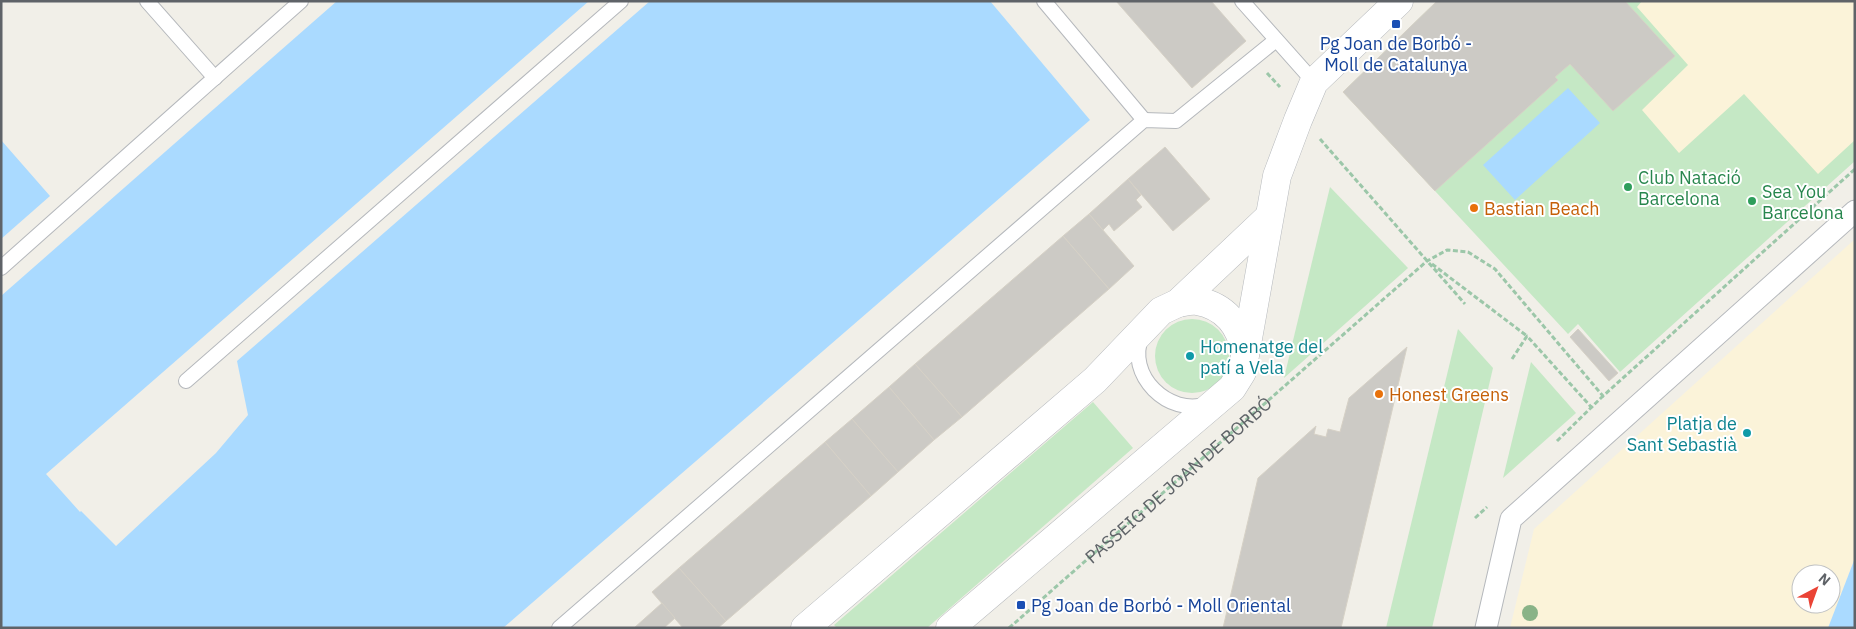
<svg xmlns="http://www.w3.org/2000/svg" width="1856" height="629" font-family="'IBM Plex Sans',sans-serif">
	<rect width="100%" height="100%" fill="#f1efe8"/>
	<g fill="#c5e8c5">
		<path d="M1437 1H1855V161L1620 372 1578 324 1568 334 1343 92Z"/>
		<path d="M1330 187 1408 268 1284 378Z"/>
		<circle cx="1192" cy="356" r="37"/>
		<path d="M1458 329 1493 368 1432 628H1386Z"/>
		<path d="M1531 362 1576 413 1503 478Z"/>
		<path d="M1093 402 1133 448 927 628H837L834 625Z"/>
	</g>
	<g fill="#fbf3d9" fill-rule="evenodd">
		<path d="M1642 1H1855V140L1818 174 1744 94 1679 153 1642 110 1688 65 1637 7Z"/>
		<path d="M1855 239V558L1828 628H1510L1534 529ZM1801 574H1831V604H1801Z"/>
	</g>
	<g fill="#aadaff">
		<path d="M337 1H589L46 474 80 512 81 511 116 546 216 453 248 415 237 361 650 1H990L1090 120 503 628H1V296Z"/>
		<path d="M1568 88 1600 123 1515 200 1483 165Z"/>
		<path d="M1 140 50 196 1 239Z"/>
		<path d="M1855 558V628H1828Z"/>
	</g>
	<g fill="none" stroke-linecap="round" stroke-linejoin="round">
		<path stroke="#4174aa" stroke-width="1" stroke-dasharray="6 5" stroke-linecap="butt" d="M1 627 2 628"/>
	</g>
	<g fill="#cccac5" stroke="#d6d1c6">
		<path d="M1116 1H1211L1246 41 1192 88Z"/>
		<path d="M1437 1H1625L1675 56 1613 111 1570 64 1555 77 1558 80 1435 191 1343 92Z"/>
		<path d="M1165 147 1210 199 1173 231 1128 179Z"/>
		<path d="M1128 179 1141 195 1136 200 1142 207 1114 231 1109 224 1103 230 1089 214Z"/>
		<path d="M1089 214 1134 266 1109 289 1063 236Z"/>
		<path d="M1063 236 1109 289 962 417 915 364Z"/>
		<path d="M1578 329 1618 373 1609 381 1570 337Z"/>
		<path d="M1407 347 1341 628H1223L1258 478 1316 426 1314 434 1326 437 1328 429 1340 432 1349 398Z"/>
		<path d="M915 364 962 417 934 440 889 387Z"/>
		<path d="M889 387 934 440 898 472 852 419Z"/>
		<path d="M852 419 898 472 871 496 825 442Z"/>
		<path d="M825 442 871 496 726 621 679 568Z"/>
		<path d="M679 568 726 621 718 628H683L652 592Z"/>
		<path d="M662 603 675 618 664 628H634Z"/>
	</g>
	<g fill="none" stroke-linecap="round" stroke-linejoin="round">
		<g stroke="#b5b8bc" stroke-width="16">
			<g id="service">
				<path d="M147 1 215 78"/>
				<path d="M1044 1 1144 120"/>
				<path d="M1242 1 1314 82"/>
				<path d="M1 268 301 1"/>
				<path d="M1142 336C1125 375 1169 417 1207 404"/>
				<path d="M186 381 621 1"/>
				<path d="M559 628 1144 120 1176 121 1276 40"/>
			</g>
		</g>
		<g stroke="#b5b8bc" stroke-width="23">
			<path id="pedestrian" d="M1486 628 1511 519 1855 211"/>
		</g>
		<g stroke="#b5b8bc" stroke-width="29">
			<g id="minor">
				<path d="M1178 303C1184 302 1191 300 1197 301 1225 306 1241 326 1245 353"/>
				<path d="M805 628 1095 380 1161 311 1178 303 1268 218"/>
				<path d="M950 628 1232 388 1242 372 1277 176 1298 120 1314 82 1399 1"/>
			</g>
		</g>
		<g stroke="#9cc7a9" stroke-width="3" stroke-dasharray="5 2.5" stroke-linecap="butt">
			<path d="M1267 73 1280 87"/>
			<path d="M1320 139 1465 304"/>
			<path d="M1432 264 1527 336"/>
			<path d="M1512 359 1527 336 1593 409"/>
			<path d="M1557 441 1603 396"/>
			<path d="M1475 518 1487 507"/>
			<path id="s1" d="M1009 628 1427 261 1447 250 1468 252 1495 269 1603 396 1855 169"/>
		</g>
		<use href="#service" stroke="#fff" stroke-width="14"/>
		<use href="#pedestrian" stroke="#fff" stroke-width="21"/>
		<use href="#minor" stroke="#fff" stroke-width="28"/>
	</g>
	<circle fill="#89b387" cx="1530" cy="613" r="8"/>
	<g fill="#1a4fb4" stroke="#fff" stroke-width="2">
		<rect x="1391" y="19" width="10" height="10" rx="2.5"/>
		<rect x="1016" y="600" width="10" height="10" rx="2.5"/>
	</g>
	<g fill="#2e9e5b" stroke="#fff" stroke-width="2">
		<circle cx="1628" cy="187" r="5"/>
		<circle cx="1752" cy="201" r="5"/>
	</g>
	<g fill="#e8710a" stroke="#fff" stroke-width="2">
		<circle cx="1474" cy="208" r="5"/>
		<circle cx="1379" cy="394" r="5"/>
	</g>
	<g fill="#0f9aa8" stroke="#fff" stroke-width="2">
		<circle cx="1190" cy="356" r="5"/>
		<circle cx="1747" cy="433" r="5"/>
	</g>
	<g text-anchor="middle" dominant-baseline="central" stroke-width="4" stroke-linejoin="round" paint-order="stroke">
		<g font-size="18" fill="#164399" stroke="#fff">
			<text x="1396" y="43">Pg Joan de Borbó -<tspan x="1396" dy="21">Moll de Catalunya</tspan></text>
			<text x="1031" y="605" text-anchor="start">Pg Joan de Borbó - Moll Oriental</text>
		</g>
		<g font-size="18" fill="#27864d" stroke="#fff" text-anchor="start">
			<text x="1638" y="177">Club Natació<tspan x="1638" dy="21">Barcelona</tspan></text>
			<text x="1762" y="191">Sea You<tspan x="1762" dy="21">Barcelona</tspan></text>
		</g>
		<g font-size="18" fill="#c56008" stroke="#fff" text-anchor="start">
			<text x="1484" y="208">Bastian Beach</text>
			<text x="1389" y="394">Honest Greens</text>
		</g>
		<g font-size="18" fill="#0d838f" stroke="#fff" text-anchor="start">
			<text x="1200" y="346">Homenatge del<tspan x="1200" dy="21">patí a Vela</tspan></text>
			<text x="1737" y="423" text-anchor="end">Platja de<tspan x="1737" dy="21">Sant Sebastià</tspan></text>
		</g>
		<g font-size="18" fill="#5f6368" stroke="#fff">
			<text stroke="none"><textPath href="#s1" startOffset="225">PASSEIG DE JOAN DE BORBÓ</textPath></text>
		</g>
	</g>
	<rect width="1856" height="629" fill="none" stroke="#5f6368" stroke-width="5"/>
	<g transform="translate(1816 589) rotate(41)"><circle r="24" fill="#ffffff" stroke="#bfc1c3"/>
	<path d="M0-4L9 19L0 12L-9 19Z" fill="#ea4335"/>
	<text y="-8" font-size="14" font-weight="bold" text-anchor="middle" fill="#5f6368">N</text>
	</g>
</svg>
